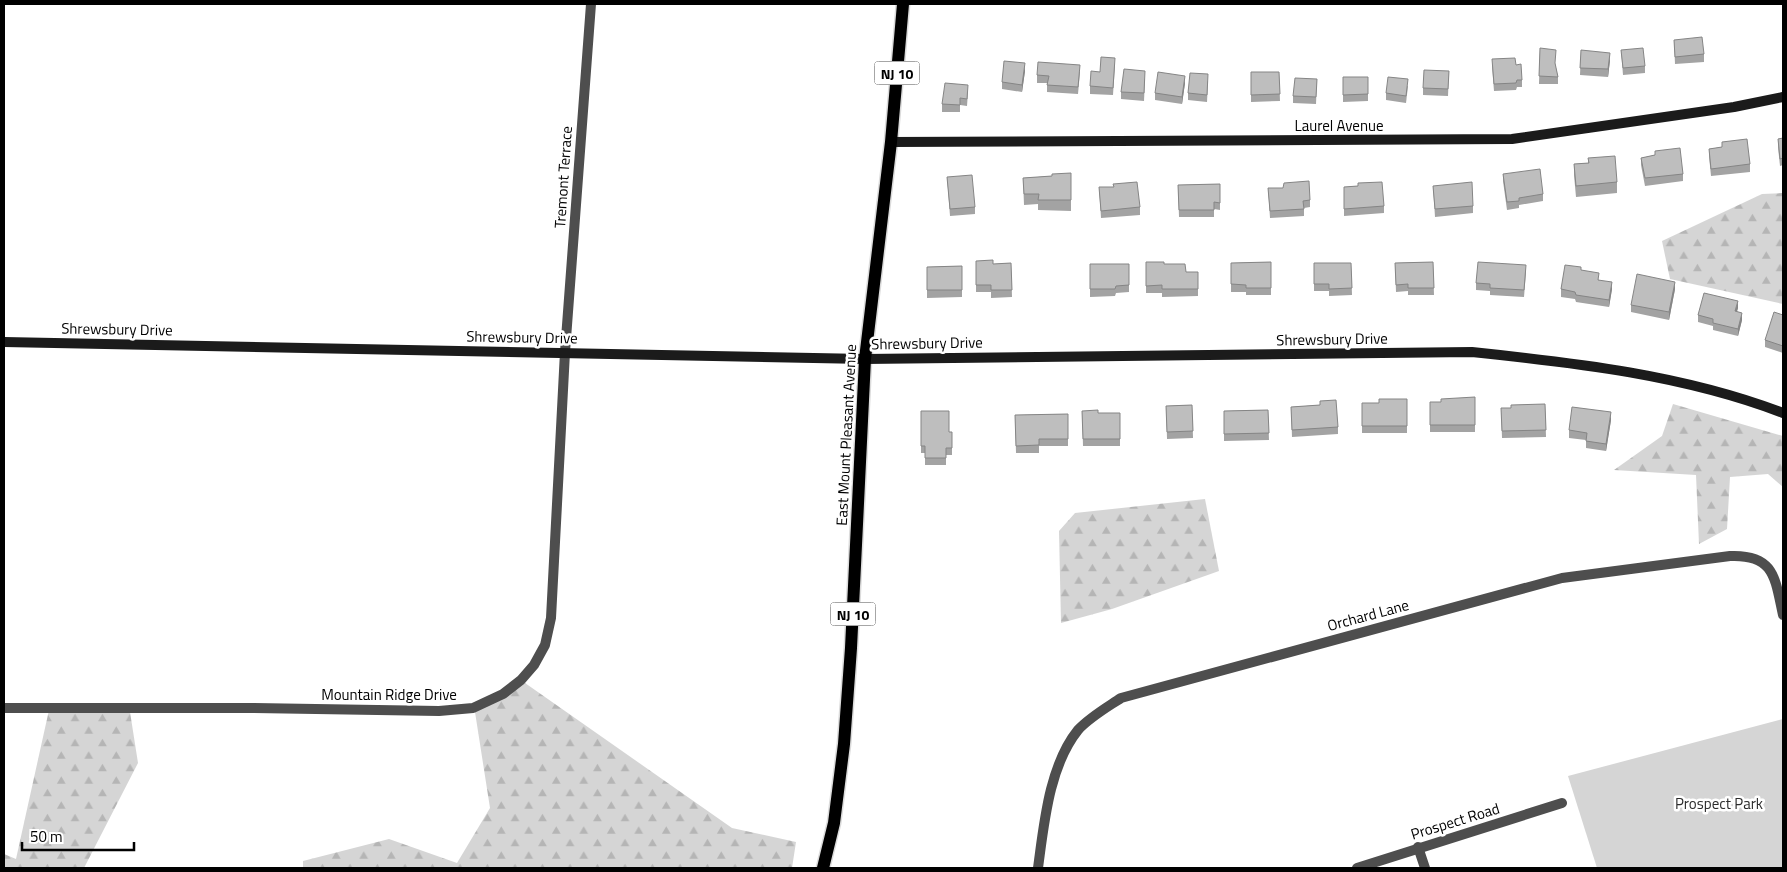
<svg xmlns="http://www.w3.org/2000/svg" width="1787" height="872" font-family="'Titillium Web',sans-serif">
	<defs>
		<pattern id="forest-firs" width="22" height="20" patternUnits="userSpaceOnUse" patternTransform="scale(1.25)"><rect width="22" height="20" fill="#d5d5d5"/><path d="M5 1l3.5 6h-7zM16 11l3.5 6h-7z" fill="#b5b5b5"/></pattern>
	</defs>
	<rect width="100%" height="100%" fill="#fff"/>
	<g fill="url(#forest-firs)">
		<path d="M1783 193V304L1670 279 1662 241 1762 194Z"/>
		<path d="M1673 404 1783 436V487L1768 474 1730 477 1727 529 1699 544 1696 475 1614 470 1662 436Z"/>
		<path d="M1205 499 1219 571 1112 609 1061 623 1059 531 1075 513Z"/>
		<path d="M525 683 732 828 796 842 792 868H303V861L389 839 457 863 490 808 475 712Z"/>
		<path d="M49 710 130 712 138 763 84 868H4V854L16 859Z"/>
	</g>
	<path fill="#d5d5d5" d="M1783 719V868H1597L1568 776Z"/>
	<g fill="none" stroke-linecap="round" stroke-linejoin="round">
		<g stroke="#dbdbdb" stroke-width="15">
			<path id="primary" d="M823 868 834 823 844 744 851 648 865 359 891 142 903 4"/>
		</g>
		<g stroke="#4e4e4e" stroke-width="10">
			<path d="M4 708H249L439 711 473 708 503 694 521 680 534 665 545 645 551 618 565 352 591 4"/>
			<path d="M1418 847 1425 868"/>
			<path d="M1038 868C1044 824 1049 766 1078 730 1090 717 1106 708 1121 698L1562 578 1730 556C1775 554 1775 579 1783 615"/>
			<path d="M1357 868 1562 803"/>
		</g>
		<g stroke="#1b1b1b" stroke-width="10">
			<path d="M891 142 1512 139 1734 107 1783 97"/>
			<path d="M4 342 865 359 1472 352C1577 363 1684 375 1783 413"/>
		</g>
		<use href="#primary" stroke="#000" stroke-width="12"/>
	</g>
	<g fill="#a3a3a3">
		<path d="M1674 40 1704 54V62L1675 64Z"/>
		<path d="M1540 48 1555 63 1558 77V84H1539Z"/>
		<path d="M1581 50 1610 60 1608 77 1580 75Z"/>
		<path d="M1621 50 1645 66V73L1623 75Z"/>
		<path d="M1115 65 1113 95 1090 94V86L1100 72Z"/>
		<path d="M1516 65 1522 80V87H1517L1516 90 1494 91 1492 66Z"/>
		<path d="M1025 71 1022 92 1002 89V82Z"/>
		<path d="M1449 71 1448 96 1423 95V88Z"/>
		<path d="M1080 72 1078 94 1047 92V83H1037V75Z"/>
		<path d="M1251 72H1279L1280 101 1251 102Z"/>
		<path d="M1343 77H1368V101L1343 102Z"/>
		<path d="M1145 79 1144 101 1121 99V92Z"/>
		<path d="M1317 79 1316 104 1293 103V96Z"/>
		<path d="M1208 81 1207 102 1188 100V93Z"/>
		<path d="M1185 83 1182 104 1155 100V93Z"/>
		<path d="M1408 86 1406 103 1386 100V93Z"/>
		<path d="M968 92 967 106 960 105V112H942V104Z"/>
		<path d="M1783 138V165L1780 166 1778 147V139Z"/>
		<path d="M1722 142 1750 164V172L1711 176 1709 156V149L1722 147Z"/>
		<path d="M1655 151 1683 174V181L1645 186 1641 165V158L1655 155Z"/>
		<path d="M1588 158 1617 182V193L1576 197 1574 175V164L1588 163Z"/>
		<path d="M1071 173V211L1038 210V204L1024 205 1023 178 1052 176Z"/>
		<path d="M1503 174 1543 194V201L1519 205V208L1507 210 1503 181Z"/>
		<path d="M947 177 975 207V214L950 216Z"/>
		<path d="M1220 184V210L1214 209V217H1179L1178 185Z"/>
		<path d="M1358 186 1384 206V213L1344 216V187Z"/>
		<path d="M1433 186 1473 206V213L1435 217Z"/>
		<path d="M1099 187 1140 207V215L1101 218Z"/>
		<path d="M1268 188 1310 200V207L1304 208V216L1270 218Z"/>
		<path d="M976 261 993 264 1011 263 1012 297 991 298V292H976Z"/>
		<path d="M1146 262 1164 264 1186 272H1198V296L1162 297V293H1146Z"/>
		<path d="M1271 262V295H1246V292H1231V263Z"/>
		<path d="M1433 262 1434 295H1408V291L1396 292 1395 263Z"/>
		<path d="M1314 263H1351L1352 295 1329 296V291H1314Z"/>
		<path d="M1090 264H1129V292L1116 293 1115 296 1090 297Z"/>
		<path d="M962 266V297L927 298V267Z"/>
		<path d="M1581 270 1599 280 1612 289 1609 307 1576 302 1575 299 1561 297V289Z"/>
		<path d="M1526 272 1524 297 1490 295V291L1476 290V283Z"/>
		<path d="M1675 289 1669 320 1631 312V305Z"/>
		<path d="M1738 308 1737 311 1742 320 1738 336 1713 330V326L1698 322V315Z"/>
		<path d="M1783 315V353L1765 347V340Z"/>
		<path d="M1475 397V432H1430V402H1441Z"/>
		<path d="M1407 399V433H1362V403H1379Z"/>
		<path d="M1545 404 1546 437 1502 438 1501 408H1511Z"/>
		<path d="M1192 405 1193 438 1167 439 1166 406Z"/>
		<path d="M1320 405 1338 427V434L1292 437 1291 407Z"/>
		<path d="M1268 410 1269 440 1224 441V411Z"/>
		<path d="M921 411 949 432H952V455H946V465H925V453H921Z"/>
		<path d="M1082 411 1098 413H1120V446H1083Z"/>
		<path d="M1068 414V446H1039V453H1016L1015 415Z"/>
		<path d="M1611 420 1606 451 1586 448V440L1569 438V430Z"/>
	</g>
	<g fill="#858585">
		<path d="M1610 53V60L1608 77V69Z"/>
		<path d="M1025 63V71L1022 92V85Z"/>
		<path d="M1185 76V83L1182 104V97Z"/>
		<path d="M1612 282V289L1609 307V300Z"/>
		<path d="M1675 282V289L1669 320V312Z"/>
		<path d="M1738 301V308L1735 318V311Z"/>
		<path d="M1742 313V320L1738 336V329Z"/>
		<path d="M1611 412V420L1606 451V444Z"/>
	</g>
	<g fill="#bebebe" stroke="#858585">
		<path d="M1702 37 1704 54 1675 57 1674 40Z"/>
		<path d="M1540 48 1556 50 1555 63 1558 77 1539 76Z"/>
		<path d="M1643 48 1645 66 1623 68 1621 50Z"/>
		<path d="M1581 50 1610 53 1608 69 1580 68Z"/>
		<path d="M1101 57 1115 58 1113 88 1090 86 1091 71 1100 72Z"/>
		<path d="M1515 58 1516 65 1521 64 1522 80H1517L1516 83 1494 84 1492 59Z"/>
		<path d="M1004 61 1025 63 1022 85 1002 82Z"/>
		<path d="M1038 62 1080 65 1078 87 1047 85 1049 76 1037 75Z"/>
		<path d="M1124 69 1145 71 1144 93 1121 92Z"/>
		<path d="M1424 70 1449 71 1448 89 1423 88Z"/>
		<path d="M1158 72 1185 76 1182 97 1155 93Z"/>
		<path d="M1251 72H1279L1280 94 1251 95Z"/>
		<path d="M1190 73 1208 74 1207 95 1188 93Z"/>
		<path d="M1343 77H1368V94L1343 95Z"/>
		<path d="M1388 77 1408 79 1406 96 1386 93Z"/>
		<path d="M1295 78 1317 79 1316 97 1293 96Z"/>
		<path d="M945 83 968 85 967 99 960 98V105L942 104Z"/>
		<path d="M1783 138V158L1780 159 1778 139Z"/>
		<path d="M1747 139 1750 164 1711 169 1709 149 1722 147V142Z"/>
		<path d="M1680 148 1683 174 1645 178 1641 158 1655 155V151Z"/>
		<path d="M1615 156 1617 182 1576 186 1574 164 1589 163 1588 158Z"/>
		<path d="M1540 169 1543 194 1519 198V201L1507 202 1503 174Z"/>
		<path d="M1071 173V200H1038L1039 194H1024L1023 178 1052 176V174Z"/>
		<path d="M972 175 975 207 950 209 947 177Z"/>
		<path d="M1309 181 1310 200 1303 201 1304 209 1270 211 1268 188H1283L1284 183Z"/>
		<path d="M1137 182 1140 207 1101 211 1099 187H1114L1113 184Z"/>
		<path d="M1382 182 1384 206 1344 209V187L1358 186V183Z"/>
		<path d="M1472 182 1473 206 1435 209 1433 186Z"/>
		<path d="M1220 184V203L1214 202V210H1179L1178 185Z"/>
		<path d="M993 260V264L1011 263 1012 290H991V285H976V261Z"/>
		<path d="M1146 262H1164V264H1185L1186 272H1198V289H1162V285L1146 286Z"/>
		<path d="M1271 262V288H1246V285L1231 284V263Z"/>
		<path d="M1433 262 1434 288H1408V284L1396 285 1395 263Z"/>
		<path d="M1478 262 1526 265 1524 290 1490 288V284L1476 283Z"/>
		<path d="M1314 263H1351L1352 288 1329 289V284H1314Z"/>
		<path d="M1090 264H1129V285L1116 286 1115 289H1090Z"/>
		<path d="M1565 265 1581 267V270L1599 273 1598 280 1612 282 1609 300 1576 295 1575 292 1561 289Z"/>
		<path d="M962 266V290H927V267Z"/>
		<path d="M1637 274 1675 282 1669 312 1631 305Z"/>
		<path d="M1704 293 1738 301 1735 311 1742 313 1738 329 1713 323V319L1698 315Z"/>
		<path d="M1774 312 1783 315V346L1765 340Z"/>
		<path d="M1475 397V425H1430V402H1441V399Z"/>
		<path d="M1379 399H1407V426H1362V403H1379Z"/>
		<path d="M1336 400 1338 427 1292 430 1291 407 1320 405V401Z"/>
		<path d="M1545 404 1546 430 1502 431 1501 408H1511V405Z"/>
		<path d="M1192 405 1193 431 1167 432 1166 406Z"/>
		<path d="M1572 407 1611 412 1606 444 1586 441 1587 433 1569 430Z"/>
		<path d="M1098 410V413H1120V439H1083L1082 411Z"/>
		<path d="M1268 410 1269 433 1224 434V411Z"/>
		<path d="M921 411H949V432H952V448H946V458H925V446H921Z"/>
		<path d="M1068 414V439H1039V445L1016 446 1015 415Z"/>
	</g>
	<g text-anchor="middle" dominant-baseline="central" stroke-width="5" stroke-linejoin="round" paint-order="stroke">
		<g fill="#fff" stroke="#4c4c4c" stroke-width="1">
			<rect x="874.5" y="61.5" width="45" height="23" rx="4"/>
			<rect x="830.5" y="602.5" width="45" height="23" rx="4"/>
		</g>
		<g font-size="14" font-weight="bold" fill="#000">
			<text x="897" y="73">NJ 10</text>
			<text x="853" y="614">NJ 10</text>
		</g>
		<g font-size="15" fill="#000" stroke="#fff">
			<text x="1339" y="125">Laurel Avenue</text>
			<text transform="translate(563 177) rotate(-86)">Tremont Terrace</text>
			<text transform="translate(117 329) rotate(1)">Shrewsbury Drive</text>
			<text transform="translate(522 337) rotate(1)">Shrewsbury Drive</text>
			<text transform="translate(1332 339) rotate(-1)">Shrewsbury Drive</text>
			<text transform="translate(927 343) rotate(-1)">Shrewsbury Drive</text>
			<text transform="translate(846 435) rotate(-87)">East Mount Pleasant Avenue</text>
			<text transform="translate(1368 615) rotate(-15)">Orchard Lane</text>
			<text x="389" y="694">Mountain Ridge Drive</text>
			<text transform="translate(1455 821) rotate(-17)">Prospect Road</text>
		</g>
		<g font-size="15" fill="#2c2c2c" stroke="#fff">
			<text x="1719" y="803">Prospect Park</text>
		</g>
	</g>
	<rect width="1787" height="872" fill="none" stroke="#000000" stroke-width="10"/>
	<path d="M22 842v8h112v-8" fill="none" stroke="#000000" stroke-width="2.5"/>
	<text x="30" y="842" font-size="15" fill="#000000" stroke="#ffffff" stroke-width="4" paint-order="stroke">50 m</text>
</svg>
